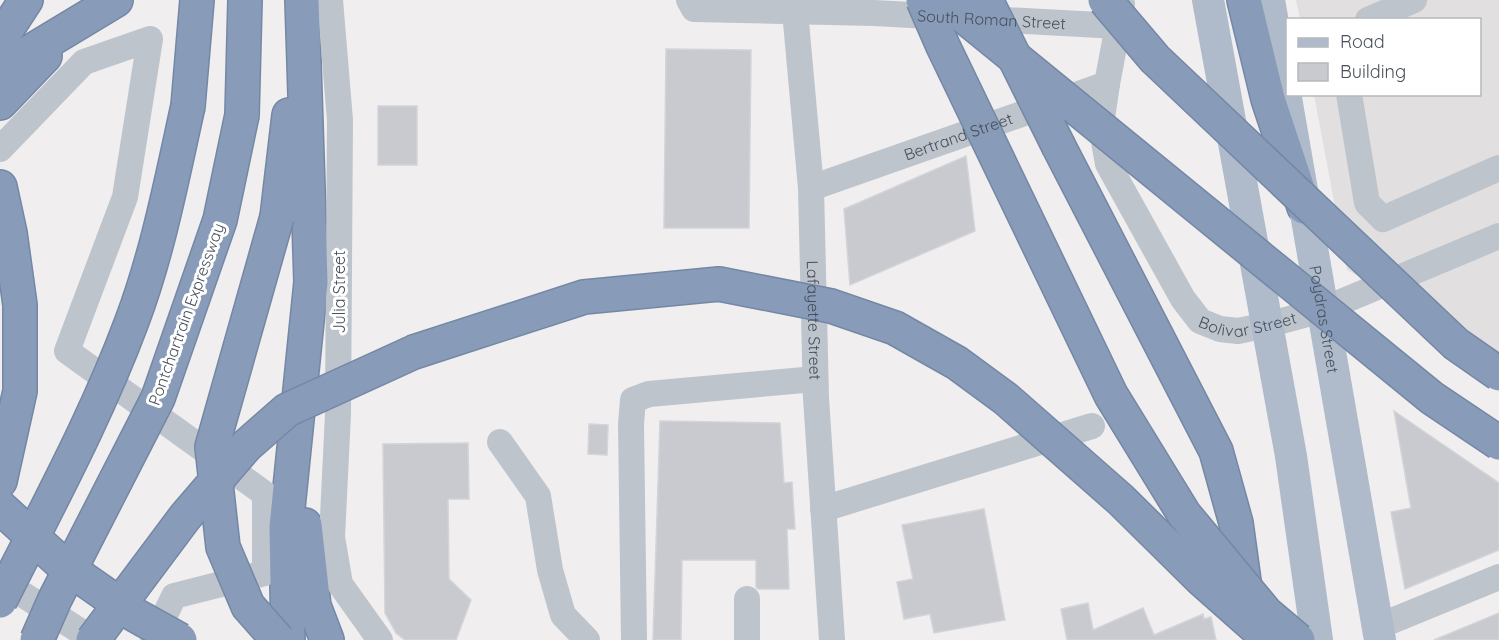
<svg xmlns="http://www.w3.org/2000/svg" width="1499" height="640" font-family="Quicksand,sans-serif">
	<rect width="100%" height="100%" fill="#f0eeee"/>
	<path fill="#e1dfdf" d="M1296 0H1499V353L1347 270 1314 95 1480 94V20L1300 19Z"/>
	<g fill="#c8cad0" stroke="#d2d4d9" stroke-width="1.5">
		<path d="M666 49 751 50 749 228H664Z"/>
		<rect x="378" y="106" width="39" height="59"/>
		<path d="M966 156 975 231 850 285 844 209Z"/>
		<path d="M1394 411 1499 483V550L1405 589 1391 512 1411 508Z"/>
		<path d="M660 421 780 423 784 483 792 482 795 529H787L789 589H758L756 587V560H682L681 640H653Z"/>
		<path d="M589 424 608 425 607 455 588 454Z"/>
		<path d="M468 443 469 499H448L449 579 471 600 456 640H405L396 633 385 613 383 444Z"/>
		<path d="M984 509 1005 620 934 633 930 614 904 619 897 582 913 579 902 525Z"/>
		<path d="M1088 603 1093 630 1143 608 1154 635 1203 614 1204 619 1211 617 1216 640H1067L1061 609Z"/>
		<path d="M1499 613V640H1434Z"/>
	</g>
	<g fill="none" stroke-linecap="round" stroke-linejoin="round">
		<g stroke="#7487a5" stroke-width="36">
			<g id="highway">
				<path d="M1244 0 1268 99 1304 207"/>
				<path d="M0 40 26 0"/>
				<path d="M0 70 116 0"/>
				<path d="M0 103 45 56"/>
				<path d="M188 106 197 0"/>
				<path d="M242 115 245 0"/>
				<path d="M1059 147 1216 451 1236 523 1247 603"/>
				<path d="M0 187 10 233 20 305V391L0 481"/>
				<path d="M277 217 289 115"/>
				<path d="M305 525 314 606 327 640"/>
				<path d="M288 640 286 527 311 282 302 0"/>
			</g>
		</g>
		<g stroke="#bdc4cc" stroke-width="26">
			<path d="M330 0 340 120 338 414 332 537 340 584 380 640"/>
			<path id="s1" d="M689 0 694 9 874 13 1118 26"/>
			<path id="s2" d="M794 0 811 188 816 398 832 640"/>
			<path id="s3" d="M1122 4 1107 84 1101 125 1108 164 1183 299 1200 321 1220 329 1238 331 1267 325 1322 310 1499 236"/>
			<path d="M1368 20 1414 0"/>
			<path d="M1349 94 1367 203 1383 219 1499 168"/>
			<path d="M0 149 84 62 150 39 125 197 67 351 265 494V573L174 596 153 640"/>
			<path id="s4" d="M811 188 1107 84"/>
			<path d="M500 442 538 496 550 570 563 615 587 640"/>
			<path d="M823 509 1092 426"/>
			<path d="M0 580 94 640"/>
			<path d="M747 599V640"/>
			<path d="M1377 627 1499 577"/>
			<path d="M634 640 631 424 633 400 649 394 815 379"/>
		</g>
		<g stroke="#afbbcb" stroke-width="32">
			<path d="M1208 0 1291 456 1317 640"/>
			<path id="s5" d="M1269 0 1380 640"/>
		</g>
		<use href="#highway" stroke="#889cba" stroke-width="33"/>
		<g stroke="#7487a5" stroke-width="36" stroke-linecap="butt">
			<g id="highway-bridge">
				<path d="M923 0 943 46 1111 395 1184 514 1266 613 1298 640"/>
				<path d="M942 0 955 9 1432 398 1499 443"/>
				<path d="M986 0 1059 147"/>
				<path d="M1105 0 1155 59 1456 344 1499 374"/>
				<path d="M277 217 212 447 223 547 248 606 278 640"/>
				<path d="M0 507 62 564 135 615 180 640"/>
				<path d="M0 601C46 509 96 418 132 321 158 252 172 178 188 106"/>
				<path d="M37 640 55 599 158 398 220 220 242 115"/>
				<path d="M93 640 185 517 246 446 287 410 414 352 584 297 719 284 831 306 895 328 957 363 1006 399 1121 500 1201 579 1270 640"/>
			</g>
		</g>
		<use href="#highway-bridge" stroke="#889cba" stroke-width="33"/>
	</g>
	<g text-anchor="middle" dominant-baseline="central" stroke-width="6" stroke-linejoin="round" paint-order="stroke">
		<g font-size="16" fill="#474f5a" stroke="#fff">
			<text stroke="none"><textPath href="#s1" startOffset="308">South Roman Street</textPath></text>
			<text stroke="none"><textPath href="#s4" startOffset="156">Bertrand Street</textPath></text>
			<text transform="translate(339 292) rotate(-90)">Julia Street</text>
			<text transform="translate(186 314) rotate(-70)">Pontchartrain Expressway</text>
			<text stroke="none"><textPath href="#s3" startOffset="394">Bolivar Street</textPath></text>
			<text stroke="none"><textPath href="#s2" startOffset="321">Lafayette Street</textPath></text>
			<text stroke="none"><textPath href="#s5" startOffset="324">Poydras Street</textPath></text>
		</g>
	</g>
	<rect x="1286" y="18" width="195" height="78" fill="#ffffff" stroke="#b5b9bd" stroke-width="1.5"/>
	<rect x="1298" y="38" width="30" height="9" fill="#afbbcb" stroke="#b5b9bd" stroke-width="1.5"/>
	<text x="1340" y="48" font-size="18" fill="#474f5a">Road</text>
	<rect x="1298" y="63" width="30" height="18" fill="#c8cad0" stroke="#b5b9bd" stroke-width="1.5"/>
	<text x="1340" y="78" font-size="18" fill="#474f5a">Building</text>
</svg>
